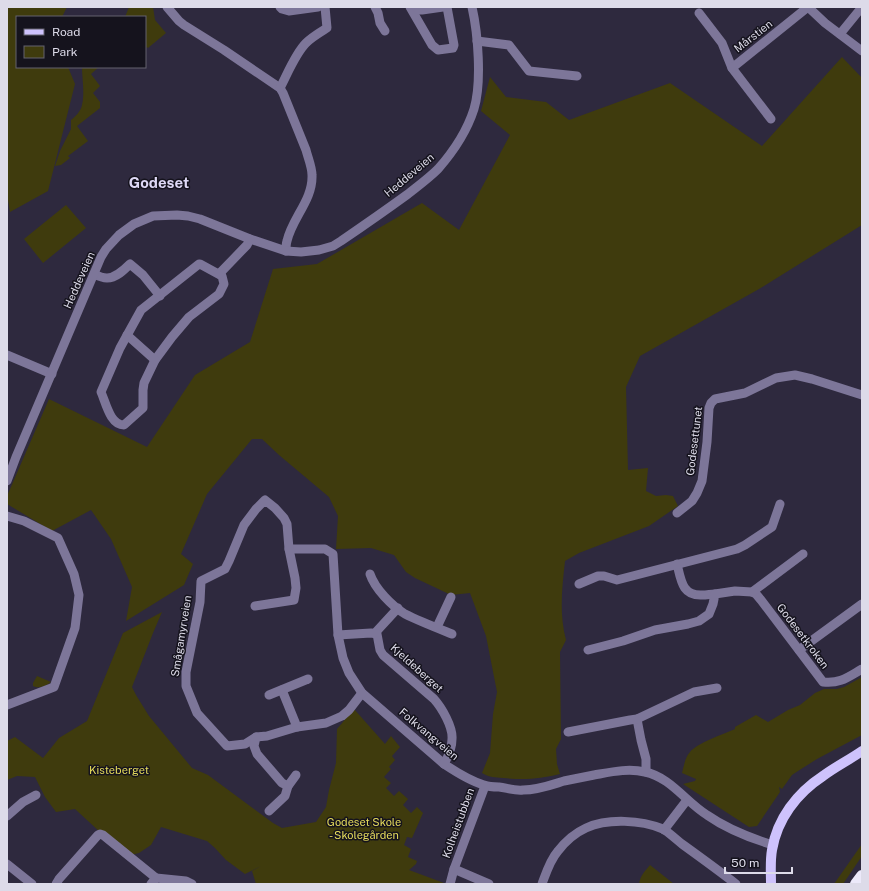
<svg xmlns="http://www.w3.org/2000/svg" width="869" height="891" font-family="'Public Sans',sans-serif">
	<rect width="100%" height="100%" fill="#2e293e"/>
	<g fill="#3f3b0d">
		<path d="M7 7H67L62 17H17V67H68L75 84 48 191 10 212 7 194Z"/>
		<path d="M129 7H153L155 20 166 33 148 48 147 47 145 49V17H125Z"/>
		<path d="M842 57 862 78V225L759 289 640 356 626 387 628 470 648 468 646 491 656 496 666 495 673 496 678 506 649 526 579 553 565 561C562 589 559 613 566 640L560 652 561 739 556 749 557 764 560 774C539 779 525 780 503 778 495 777 490 778 482 773L490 753 493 714 497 692 486 636 470 593 451 595 432 586 415 578 406 572 394 555 371 548 336 549 338 516 329 497 279 455 262 439H252L207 494 181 554 193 564 184 585 126 621 132 587 111 539 91 510 52 531 7 504V496L49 399 147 447 195 375 250 342 273 269 317 264 422 203 459 230 510 135 481 111 490 77 506 97 546 102 569 120 670 83 762 146Z"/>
		<path d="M82 67H99L91 74 100 86 93 93 100 102V108L77 126 88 141 68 156 70 158 61 165 55 166 60 151 71 129V120C75 117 81 111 82 105 85 93 82 79 82 67Z"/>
		<path d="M66 205 86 228 43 263 24 239Z"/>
		<path d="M162 612 153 633 132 687 136 695 149 716 192 768 208 775 273 823 282 828 316 822 326 807 329 790 336 763 337 729 354 709 385 744 391 736 400 747 392 756 395 760 389 767 391 769 384 777 391 783 386 788 394 796 399 791 408 799 403 805 411 813 417 807 423 813 412 838 407 837 404 845 411 849 408 857 417 861 416 864 409 870 444 883V884H256L252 871 261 866 245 874 226 860 215 848 207 841 161 827 151 845 139 853 126 856 75 809 56 812 45 797 35 777 17 776 7 780V741L15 737 43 758 59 738 87 721 123 633Z"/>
		<path d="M37 676 51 682C46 686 39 689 33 686V683Z"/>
		<path d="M862 677V735L817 759 798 771 792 775 782 789 779 787 780 792 757 826 749 827 683 784 695 781 696 779 682 773C684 766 685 757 690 752 697 743 724 734 735 729V727L756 715 768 722 788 710 800 705 815 693 824 689H837L844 687Z"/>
		<path d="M862 844V856L843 884H834Z"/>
		<path d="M650 865 674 884H639C640 876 645 871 650 865Z"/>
	</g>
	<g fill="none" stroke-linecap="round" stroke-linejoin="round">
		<g stroke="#7d7699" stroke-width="9">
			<path d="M167 7 179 21 184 25 224 50 280 88 283 93 306 150C308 158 312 167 312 175 313 200 292 218 287 241 286 244 286 248 286 251"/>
			<path d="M280 7 282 9 289 11 318 7"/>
			<path d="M375 7 378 13 380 23 385 31"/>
			<path d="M410 7 432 45 438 50 453 48 454 45 447 7"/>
			<path d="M416 7 419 10H422L443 7"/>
			<path d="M808 7 825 23 862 51"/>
			<path d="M699 13 722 43 732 68 771 119"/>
			<path d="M840 34 862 7"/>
			<path d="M477 41 509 45 529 71 577 76"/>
			<path d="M732 68 808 7"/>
			<path d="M280 88C287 75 295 54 306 43 312 37 319 33 327 28L325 7"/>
			<path d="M199 264H200L222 276 224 284 219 294 189 317 172 337 155 360 144 383 143 390V408L124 425C110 425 106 403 101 392L120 348 141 310Z"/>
			<path d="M94 274C98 276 102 278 107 278 116 278 124 270 130 264L143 275 160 296"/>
			<path d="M219 274 247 245 250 239"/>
			<path d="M127 335 155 360"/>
			<path d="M7 355 52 374"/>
			<path d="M7 481 16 457 101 257 106 249 119 235 134 224 153 216 177 215 188 216 200 219 250 239 286 251 301 252 319 250 333 246 341 241C363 226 386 210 408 194 418 186 429 178 438 169 453 152 467 131 474 109 482 82 478 34 472 7"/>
			<path d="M677 513 692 501 697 493 702 481 707 442 709 408 711 403 715 399 745 393 776 378 795 375 812 379 862 395"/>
			<path d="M7 516 24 521 58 538 74 574 79 595 75 628 54 687 7 705"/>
			<path d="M289 549H325L333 554 338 635 343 658 349 673 362 693 444 764C456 772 470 781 484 785 489 787 494 787 499 787 507 788 515 791 523 790 538 790 551 785 564 781 574 779 584 777 594 775 611 772 628 768 645 772 670 777 686 802 707 815 727 829 750 838 773 845"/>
			<path d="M677 564C681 580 682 596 702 595 707 595 711 594 715 594"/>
			<path d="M370 574C375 589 392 606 405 614 419 621 437 628 452 634"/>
			<path d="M579 584 598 576H604L617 580 737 549 745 545 772 527 780 504"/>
			<path d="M752 592 756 594 761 600 823 682C840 684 848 677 862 669"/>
			<path d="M255 606 294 600 296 588 295 578 289 549 287 524 284 518 275 508 265 500 256 509 244 525 229 561 225 569 201 581 200 602 186 672V686L197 713 227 746 245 744 256 737 267 736 297 727 326 723 342 716 349 710 362 693"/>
			<path d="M437 627 451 597"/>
			<path d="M375 633 398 608"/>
			<path d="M338 635 371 633 377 634 380 650 383 655 434 699C442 708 453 727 452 739 452 747 448 757 444 764"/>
			<path d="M588 650 623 641 655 630 688 624 699 621 709 614 713 604 715 594 735 591 752 592 803 554"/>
			<path d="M799 650 862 604"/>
			<path d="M282 690 297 727"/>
			<path d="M269 695 308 679"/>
			<path d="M637 719 641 740 646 759V772"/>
			<path d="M568 732 630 720 637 719 694 692 717 688"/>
			<path d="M256 737 254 746 257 754 282 783 288 786"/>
			<path d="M269 811 285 796 288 786 296 775"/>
			<path d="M7 816 23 802 36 795"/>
			<path d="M664 830 687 800"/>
			<path d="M7 864 32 884"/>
			<path d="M454 869 489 884"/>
			<path d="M156 878 186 881 192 884"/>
			<path d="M56 884 59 879 98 835 100 834 103 835 156 878 151 884"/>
			<path d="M450 884 454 869 485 786"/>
			<path d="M542 884C546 873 550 860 558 851 565 842 575 833 586 828 608 818 641 820 663 829 667 831 677 840 682 844 700 857 718 870 736 884"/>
		</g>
		<path stroke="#cec2fc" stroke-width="10" d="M771 884C771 873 770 861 772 850 777 819 797 793 823 776 835 767 849 760 862 751"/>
		<path stroke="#ece9fa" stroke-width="12" d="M856 884 862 876"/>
	</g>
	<g text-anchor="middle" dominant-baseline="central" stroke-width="3" stroke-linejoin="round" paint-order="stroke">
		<g font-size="11" fill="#dddbe9" stroke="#15131d">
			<text transform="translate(753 36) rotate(-38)">Mårstien</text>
			<text transform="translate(409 175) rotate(-40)">Heddeveien</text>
			<text transform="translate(79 280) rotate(-66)">Heddeveien</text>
			<text transform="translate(694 441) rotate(-83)">Godesettunet</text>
			<text transform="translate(181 636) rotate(-81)">Smågamyrveien</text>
			<text transform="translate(803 636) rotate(53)">Godesetkroken</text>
			<text transform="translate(417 668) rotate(42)">Kjeldeberget</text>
			<text transform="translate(429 734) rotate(40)">Folkvangveien</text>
			<text transform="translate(458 823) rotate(-70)">Kolheistubben</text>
		</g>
		<g font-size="11" fill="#e6dc5b" stroke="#15131d">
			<text x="119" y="770">Kisteberget</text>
			<text x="364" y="822">Godeset Skole<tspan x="364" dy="13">- Skolegården</tspan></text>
		</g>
		<g font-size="15" font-weight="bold" fill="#ded8f5" stroke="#15131d">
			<text x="159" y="182">Godeset</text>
		</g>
	</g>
	<rect width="869" height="891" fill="none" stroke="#dddbe9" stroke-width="16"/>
	<rect x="16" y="16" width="130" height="52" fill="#15131d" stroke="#65636f"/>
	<rect x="24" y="29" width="20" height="6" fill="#cec2fc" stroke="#65636f"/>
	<text x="52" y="36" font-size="12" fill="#dddbe9">Road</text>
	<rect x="24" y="46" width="20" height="12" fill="#3f3b0d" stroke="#65636f"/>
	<text x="52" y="56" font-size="12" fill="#dddbe9">Park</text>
	<path d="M725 867v6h67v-6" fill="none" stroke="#dddbe9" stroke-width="2"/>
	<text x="731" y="867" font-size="12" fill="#dddbe9" stroke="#15131d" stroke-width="3" paint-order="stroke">50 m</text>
</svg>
